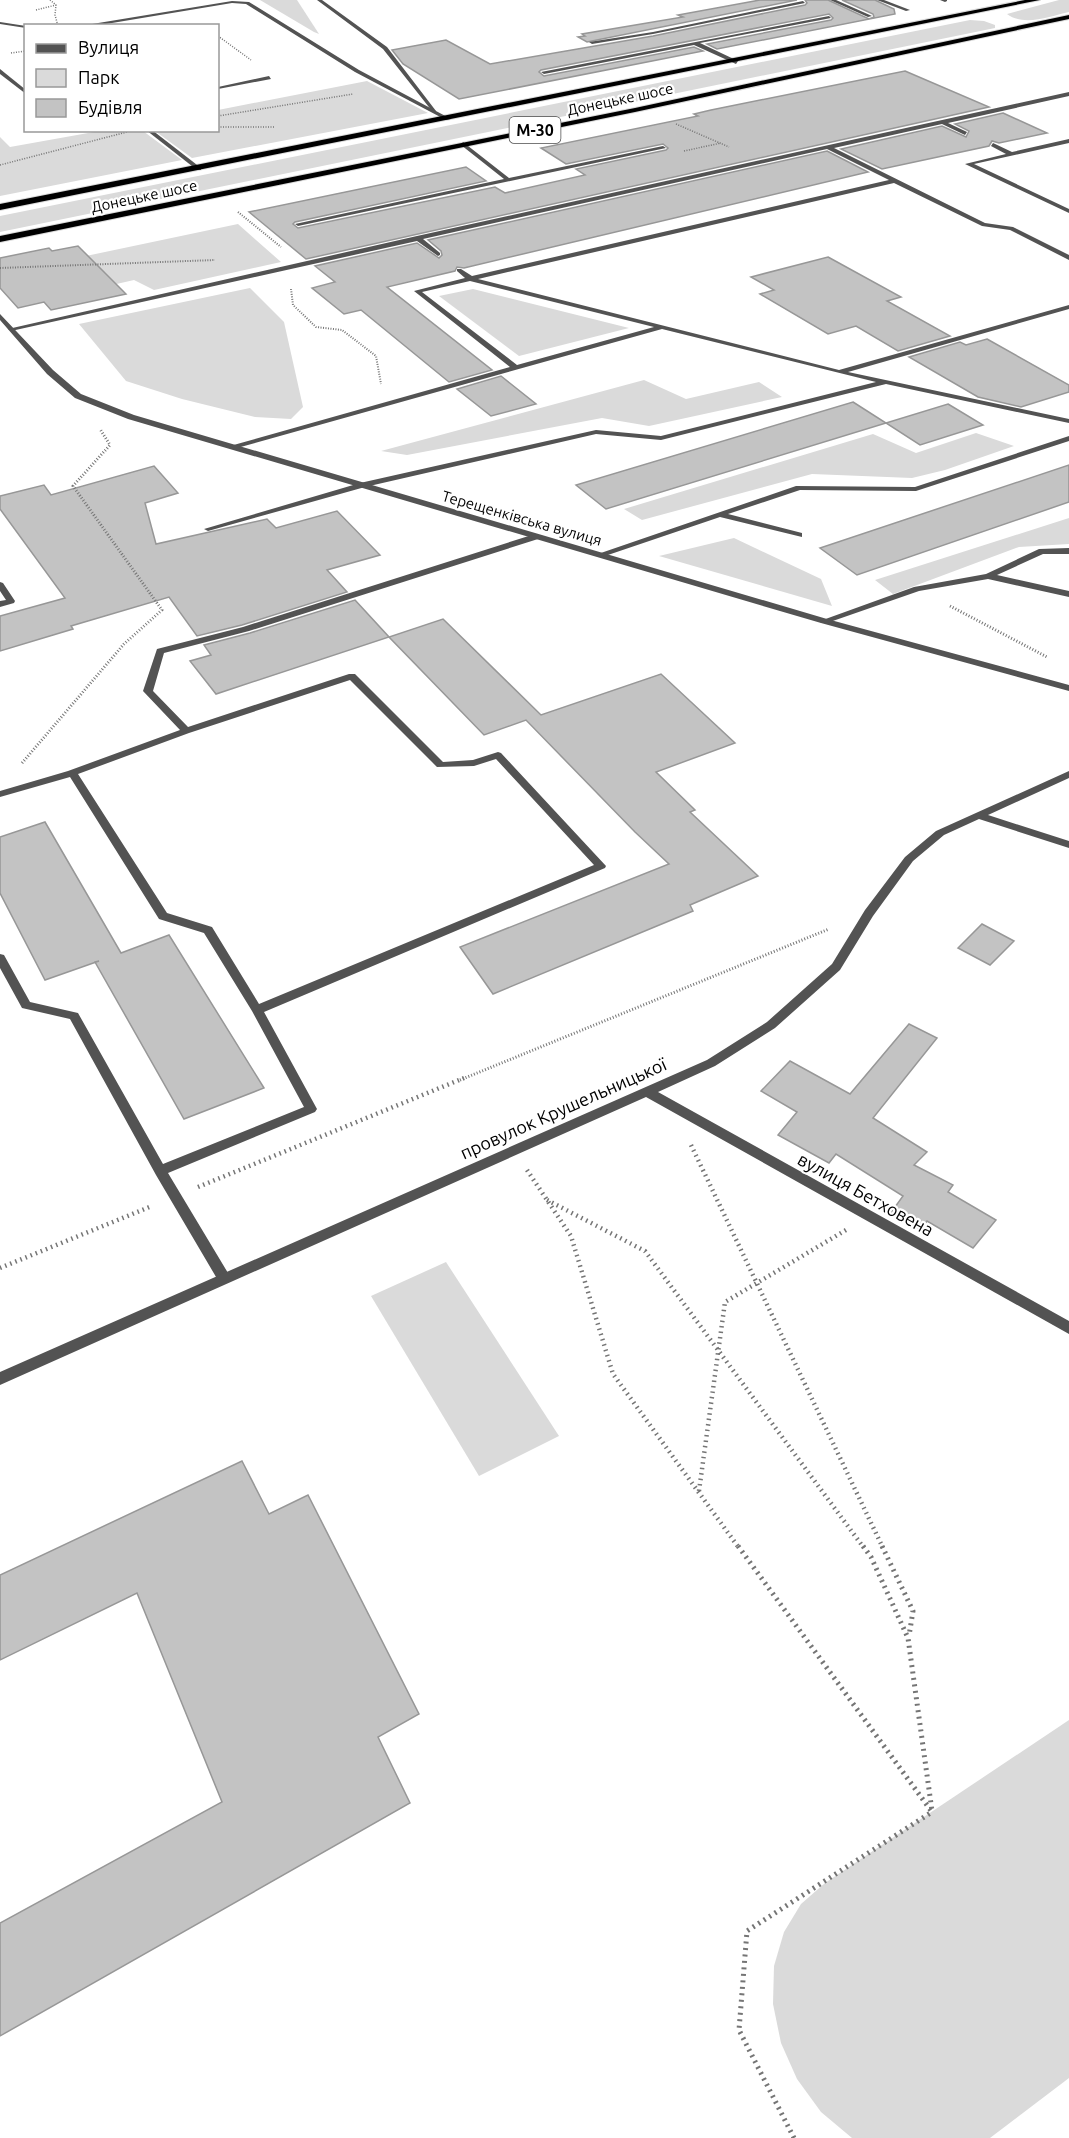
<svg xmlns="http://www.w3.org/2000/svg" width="1069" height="2138" font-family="Ubuntu,sans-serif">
	<rect width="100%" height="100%" fill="#fff"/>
	<g fill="#dadada">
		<path d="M260 0H297L319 34 314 32Z"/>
		<path d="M1059 0H1069V12C1051 16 1024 27 1007 14Z"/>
		<path d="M970 20 984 21 995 25V28L0 232V216Z"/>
		<path d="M367 81 428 113 192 158 155 131 218 130V110Z"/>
		<path d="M105 130 143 131 182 160 0 196V137L10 147Z"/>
		<path d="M238 224 281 262 154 290 134 280 42 301 10 272Z"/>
		<path d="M250 288 284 322 303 407 291 419 255 417 182 399 126 381 79 324Z"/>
		<path d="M473 289 629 328 519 356 439 296Z"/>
		<path d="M644 380 686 399 759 382 782 397 649 426 602 418 407 455 381 451Z"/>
		<path d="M976 433 1014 446 945 470 912 478 812 474 642 520 624 509 873 434 916 453Z"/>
		<path d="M1069 518V544L1019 547 893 594 875 580Z"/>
		<path d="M734 538 821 579 832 606 659 556Z"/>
		<path d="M446 1262 559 1436 479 1476 371 1296Z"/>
		<path d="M1069 1720V2078L990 2138H852L821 2112 797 2079 781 2043 773 2004 774 1966 784 1932 801 1904 825 1883Z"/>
	</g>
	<g fill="#c3c3c3" stroke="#979797" stroke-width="1.5">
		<path d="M760 0H797L587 42 578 37 585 36 582 34 683 17 678 15Z"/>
		<path d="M805 0H828L869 19 874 17 873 14 842 0H875L894 9 895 14 717 49 707 44 831 20 833 18 829 14 541 70 539 72 544 76 694 47 703 51 459 99 403 64 392 50 446 40 490 64 653 36 805 5 807 3Z"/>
		<path d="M905 71 989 107 306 259 249 212 466 167 486 181 295 222 293 224 298 228 495 187 505 193 585 175 576 169 666 150 668 148 663 144 566 164 541 148 698 116 694 114 711 110Z"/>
		<path d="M1003 113 1047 133 999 143 992 141 989 146 882 169 841 149 942 126 966 137 969 131 955 124Z"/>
		<path d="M827 151 868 172 464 268 457 267 455 271 387 287 492 370 449 382 361 310 344 314 312 288 335 282 315 266 417 243 439 258 442 255 441 251 428 240Z"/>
		<path d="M78 246 126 294 51 310 44 302 18 308 0 288V258L49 248 52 251Z"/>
		<path d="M828 257 901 297 887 301 950 336 898 351 856 326 828 334 760 294 774 290 751 277Z"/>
		<path d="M987 339 1069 385V392L1021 407 978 397 909 357 960 342 966 345Z"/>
		<path d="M501 376 536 404 491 416 457 389Z"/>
		<path d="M853 402 886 423 606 509 576 485Z"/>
		<path d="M948 404 983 425 920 445 886 423Z"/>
		<path d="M1069 465V502L857 575 820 548Z"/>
		<path d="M154 466 178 493 145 503 156 544 267 519 276 528 337 511 380 555 327 570 347 592 242 625 197 636 169 597 71 626 73 629 0 651V616L65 598 0 509V496L44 485 51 495Z"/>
		<path d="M355 600 389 637 216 694 190 661 211 655 204 645 250 633Z"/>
		<path d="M443 619 541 715 661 674 735 743 656 772 695 810 690 812 758 876 690 905 693 911 493 994 460 947 669 864 635 832 526 720 484 735 389 637Z"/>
		<path d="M45 822 121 953 169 935 264 1088 184 1119 95 962 99 961 45 980 0 893V837Z"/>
		<path d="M982 924 1014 941 990 965 958 948Z"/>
		<path d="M909 1024 937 1038 873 1118 927 1152 914 1165 953 1185 948 1192 996 1220 973 1248 927 1221 921 1230 890 1214 903 1196 836 1154 829 1163 778 1135 797 1112 761 1091 790 1061 850 1094Z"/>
		<path d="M242 1461 269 1514 308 1495 419 1714 378 1737 410 1803 0 2036V1923L222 1802 137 1593 0 1660V1575Z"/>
	</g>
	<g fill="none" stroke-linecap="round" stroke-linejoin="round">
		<g stroke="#dbdbdb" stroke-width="2">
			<g id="highway">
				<path d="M1025 0H1040L0 210V204Z"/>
				<path d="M1069 15V19L635 112 0 242V236L635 108Z"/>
			</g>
		</g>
		<g stroke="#757575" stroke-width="1.5" stroke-dasharray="1 1.5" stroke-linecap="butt">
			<path d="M50 0 56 5 55 15 58 26"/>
			<path d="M36 10 56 5"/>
			<path d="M218 36 251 60"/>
			<path d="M11 53 26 51"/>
			<path d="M218 116 353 94"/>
			<path d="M676 124 729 147"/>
			<path d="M218 127H274"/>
			<path d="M684 151 721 143"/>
			<path d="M0 165 127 132"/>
		</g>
		<g stroke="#757575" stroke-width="2" stroke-dasharray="1 1.5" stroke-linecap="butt">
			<path d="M238 212 281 247"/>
			<path d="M0 268 215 260"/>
			<path d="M291 289 293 305 316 327 342 330 376 356 381 384"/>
		</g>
		<g stroke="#757575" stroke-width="3" stroke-dasharray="1 2" stroke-linecap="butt">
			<path d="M950 606 1047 657"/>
			<path d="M22 763 124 644 162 610 73 486 110 445 100 429"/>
			<path d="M460 1080 829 929"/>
		</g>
		<g stroke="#757575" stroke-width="4.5" stroke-dasharray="1.5 4" stroke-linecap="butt">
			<path d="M691 1145 883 1548"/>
			<path d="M527 1170 571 1236 613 1374 739 1548"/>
			<path d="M198 1187 464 1078"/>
			<path d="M547 1200 645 1251 864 1548"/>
			<path d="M0 1268 152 1206"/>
			<path d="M699 1491 725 1302 846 1230"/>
		</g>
		<g stroke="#757575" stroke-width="5" stroke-dasharray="2 4.5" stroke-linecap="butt">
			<path d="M738 1546 932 1812"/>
			<path d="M863 1546 871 1557 908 1638 932 1811"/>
			<path d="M882 1546 913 1611 909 1636"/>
			<path d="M794 2138 739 2030 747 1931 932 1812"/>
		</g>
		<g fill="#535353" fill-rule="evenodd">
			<path d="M317 0H322L387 47 436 111H432L383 49Z"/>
			<path d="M830 0H836L872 16 868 17Z"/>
			<path d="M877 0H884L910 10 906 11Z"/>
			<path d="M940 0H947V1L945 2Z"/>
			<path d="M803 1 805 3 653 34 592 44 589 42 653 32Z"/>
			<path d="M829 16 831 18 700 43 738 61 736 64 694 45 544 74 541 72Z"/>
			<path d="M0 69 26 90V94L0 74Z"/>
			<path d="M269 76 271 79 218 89V87Z"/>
			<path d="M1069 92V96L948 123 967 132 965 135 942 124 834 148 985 223 1013 227 1069 255V260L1010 230 982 226 894 183 478 279 839 370 1069 305V309L848 372 1069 419V423L886 384 661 440 596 434 365 487 208 531 204 529 360 483 596 430 661 436 876 382 662 329 237 448 230 446 510 367 414 291 465 278 457 271V269H461L472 276 889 180 827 149 423 239 440 253V255L438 256 417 241 11 331 8 329 417 236ZM470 281 654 327 517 365 422 292Z"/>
			<path d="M146 130H152L201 168V170H197Z"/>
			<path d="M1069 139V143L974 164 1069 209V213L965 164 1006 154 991 146 993 143 1012 152Z"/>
			<path d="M463 142 509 178 663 146 666 148 298 226 295 224 504 179 461 145Z"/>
			<path d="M1069 436V441L916 491 800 490 728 514 802 533V537L720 517 602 557 595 555 796 486 915 487Z"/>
			<path d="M535 534 539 537 538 539 249 631 164 653 153 691 188 727 349 674H355L443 762 473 760 498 752 501 753 606 866 605 868 264 1012 317 1109 315 1112 168 1173 231 1278 229 1282 224 1284 219 1282 156 1175 70 1019 22 1008 0 968V954L4 955 30 1002 78 1013 163 1164 304 1107 252 1011 204 933 159 919 70 777 0 797V791L68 771 180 730 143 691 157 649 243 627ZM350 680 437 767 474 766 496 759 594 865 259 1004 212 927 167 913 78 774 189 733Z"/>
			<path d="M1069 548V554H1043L997 575 1069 591V597L988 579 919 591 827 623H821L820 621 914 587 986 574 1039 549Z"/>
			<path d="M0 582 3 583 15 601 14 603 0 607V601L6 600 0 591Z"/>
		</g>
		<g fill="#535353" fill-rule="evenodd">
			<path d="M232 1 249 2 359 70 451 119 446 120 355 72 246 4 232 3 94 26H80Z"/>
			<path d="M0 22 26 26V28L0 24Z"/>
			<path d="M0 314 53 370 81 394 134 415 827 619 1069 685V691L821 623 128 419 75 398 47 374 0 320Z"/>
			<path d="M1069 771V778L988 815 1069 841V848L979 819 944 835 913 861 873 916 840 970 775 1028 715 1066 658 1092 1069 1321V1334L646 1097 0 1385V1372L707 1060 767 1022 832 964 865 910 905 857 936 831Z"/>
		</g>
		<use href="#highway" fill="#000" fill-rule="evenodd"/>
	</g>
	<g text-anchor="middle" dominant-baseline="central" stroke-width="4.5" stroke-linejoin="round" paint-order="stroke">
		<g font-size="15" fill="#000" stroke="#fff">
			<text transform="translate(620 99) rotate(-12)">Донецьке шосе</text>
			<text transform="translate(144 196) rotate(-12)">Донецьке шосе</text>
			<text transform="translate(522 518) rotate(16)">Терещенківська вулиця</text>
		</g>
		<rect fill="#fff" stroke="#4c4c4c" stroke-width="1.5" x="509.5" y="117" width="51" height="26" rx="4.5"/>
		<g font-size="16" font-weight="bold" fill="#000">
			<text x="535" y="130">М-30</text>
		</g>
		<g font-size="18" fill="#000" stroke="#fff">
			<text transform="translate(563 1108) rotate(-24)">провулок Крушельницької</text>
			<text transform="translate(866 1194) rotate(29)">вулиця Бетховена</text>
		</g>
	</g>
	<rect x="24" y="24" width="195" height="108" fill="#ffffff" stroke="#999999" stroke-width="1.5"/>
	<rect x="36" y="44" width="30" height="9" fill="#535353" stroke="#999999" stroke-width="1.5"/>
	<text x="78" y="54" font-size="18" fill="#000000">Вулиця</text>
	<rect x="36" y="69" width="30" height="18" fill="#dadada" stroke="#999999" stroke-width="1.5"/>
	<text x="78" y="84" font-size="18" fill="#000000">Парк</text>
	<rect x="36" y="99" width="30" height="18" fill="#c3c3c3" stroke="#999999" stroke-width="1.5"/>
	<text x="78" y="114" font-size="18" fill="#000000">Будівля</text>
</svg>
